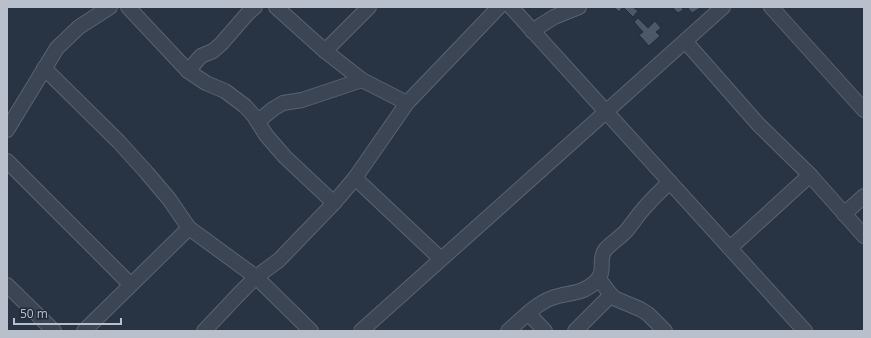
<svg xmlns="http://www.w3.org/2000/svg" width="871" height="338" font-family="'Open Sans',sans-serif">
	<rect width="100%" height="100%" fill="#283343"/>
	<g fill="#4c5769" stroke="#232c3a">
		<path d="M614 7H633L638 11 633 17 623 7 619 12Z"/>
		<path d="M672 7H682L683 10 678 13Z"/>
		<path d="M687 7H699L700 8 692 13Z"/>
		<path d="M638 18 648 28 655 21 661 28 656 32 660 36 649 46 639 35 643 32 634 22Z"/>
	</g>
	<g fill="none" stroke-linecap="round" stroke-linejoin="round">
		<g stroke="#5a6370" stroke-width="16">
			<g id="minor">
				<path d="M128 7 188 71 206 83 225 91 245 106 254 116 266 135 285 157 334 203"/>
				<path d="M276 7 325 51 362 80 407 103"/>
				<path d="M511 7 805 331"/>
				<path d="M771 7 864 110"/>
				<path d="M532 31 554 17 579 7"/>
				<path d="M685 41 758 124 810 175"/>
				<path d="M325 51 369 7"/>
				<path d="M44 68 119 142 147 173 169 199 189 228 256 277 311 331"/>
				<path d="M188 71 201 56 213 51 221 44 248 13 255 7"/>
				<path d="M258 121 273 109 283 103 302 100 362 80"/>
				<path d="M7 130 57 48 79 27 110 7"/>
				<path d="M7 161 130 284"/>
				<path d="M355 178 441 259"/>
				<path d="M844 214 864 196"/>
				<path d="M730 248 810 175 864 236"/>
				<path d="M599 279 611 295 616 299 640 309 648 314 665 331"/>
				<path d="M7 285 54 331"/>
				<path d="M528 313 545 331"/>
				<path d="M84 331 189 228"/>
				<path d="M204 331 238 295 256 277 279 260 334 203 355 178 407 103 499 7"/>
				<path d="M361 331 723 7"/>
				<path d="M508 331C521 320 535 304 552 298 567 292 581 295 594 283 608 272 597 261 605 250 611 243 621 237 627 230 632 224 636 218 640 213 649 202 659 192 670 182"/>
				<path d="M575 331 611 295"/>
			</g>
		</g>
		<use href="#minor" stroke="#3c4553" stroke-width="14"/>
	</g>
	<rect width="871" height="338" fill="none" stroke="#b9c0cc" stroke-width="16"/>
	<path d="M14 318v6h107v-6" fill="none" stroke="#b9c0cc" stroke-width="2"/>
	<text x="20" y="318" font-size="12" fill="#b9c0cc" stroke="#202a38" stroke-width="3" paint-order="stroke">50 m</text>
</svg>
